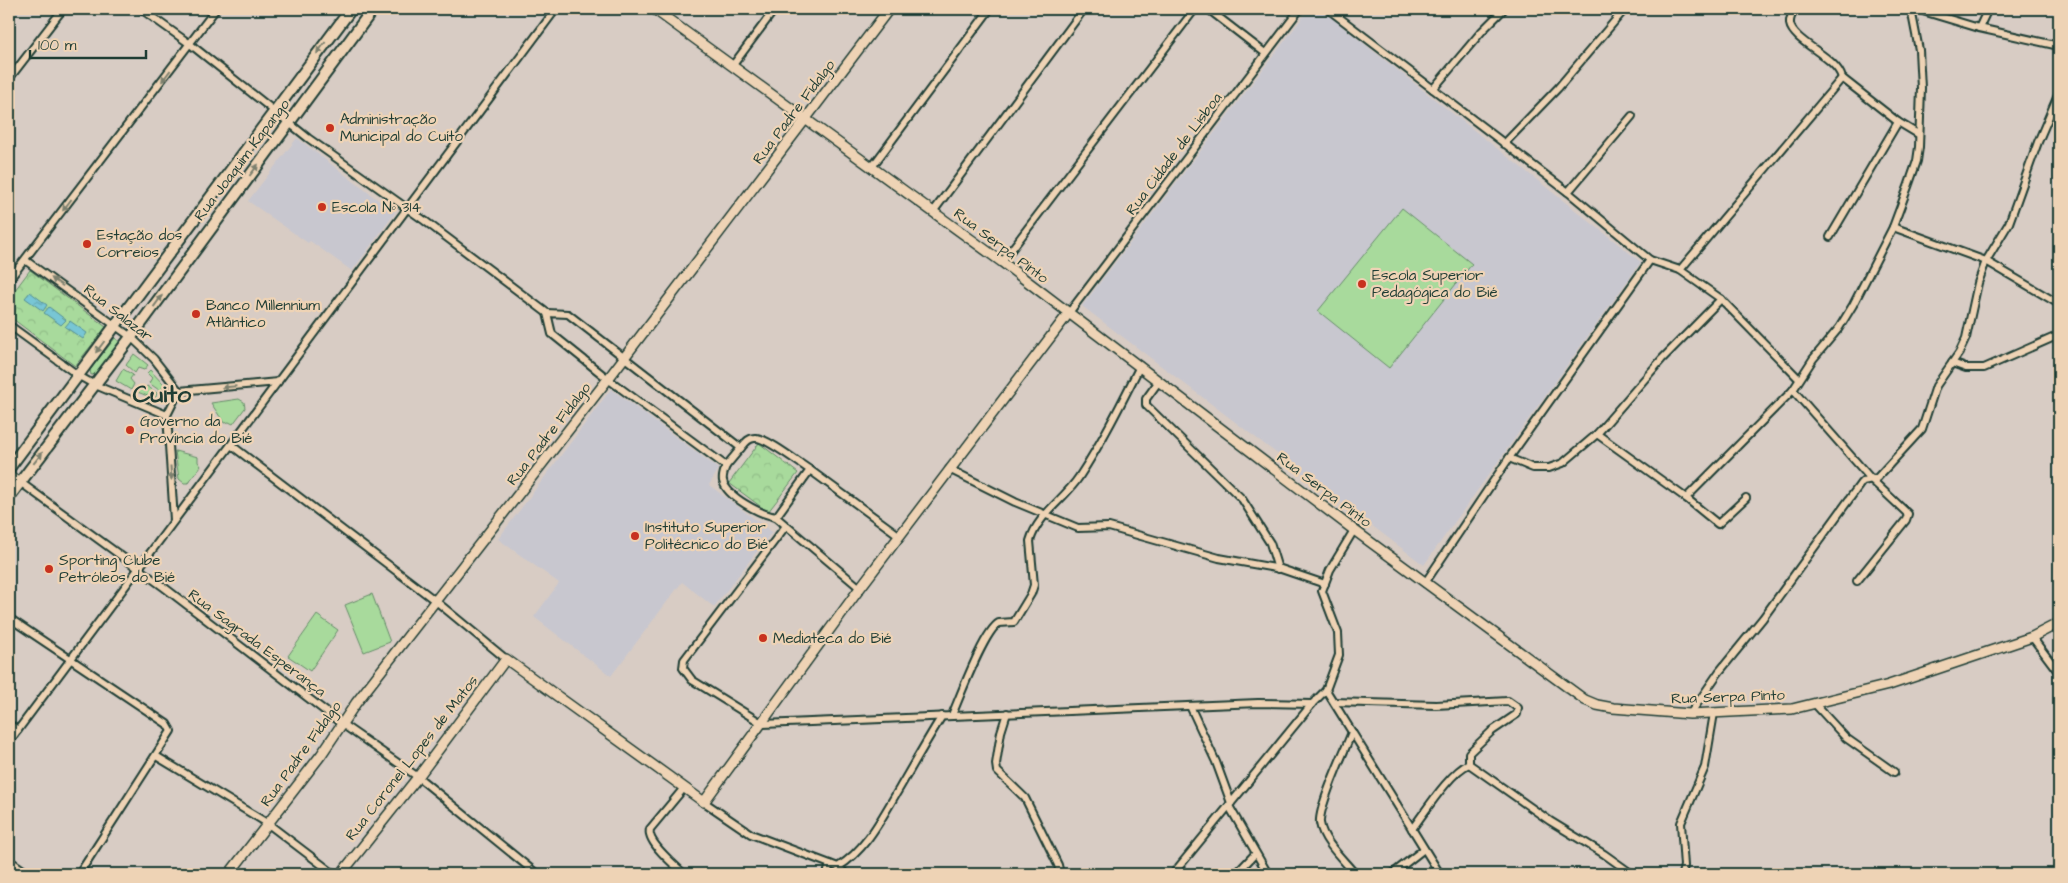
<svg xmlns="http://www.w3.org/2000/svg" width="2068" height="883" font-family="'Architects Daughter',sans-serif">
	<defs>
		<pattern id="forest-crowns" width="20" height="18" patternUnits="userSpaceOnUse" patternTransform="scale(1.25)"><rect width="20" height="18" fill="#a8da9c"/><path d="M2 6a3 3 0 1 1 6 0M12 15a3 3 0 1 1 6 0" fill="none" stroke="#90bc87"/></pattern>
		<pattern id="water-ripples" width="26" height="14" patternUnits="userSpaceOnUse" patternTransform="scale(1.25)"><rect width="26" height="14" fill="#78c6d5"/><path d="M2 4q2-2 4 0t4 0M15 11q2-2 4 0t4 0" fill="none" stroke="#62a2ae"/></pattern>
	</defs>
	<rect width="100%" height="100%" fill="#d8ccc4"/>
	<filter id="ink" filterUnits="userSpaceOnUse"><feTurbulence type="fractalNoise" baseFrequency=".02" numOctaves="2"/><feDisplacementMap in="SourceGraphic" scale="10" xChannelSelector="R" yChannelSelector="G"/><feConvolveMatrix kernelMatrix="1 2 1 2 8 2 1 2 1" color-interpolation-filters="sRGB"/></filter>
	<g filter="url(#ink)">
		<g fill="#c8c7cf">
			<path d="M1309 9H1320L1641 262 1424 565 1082 306Z"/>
			<path d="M297 138 395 213 352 271 310 241 308 243 248 201Z"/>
			<path d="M611 389 719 469 709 485 772 532 714 607 682 582 611 676 534 617 559 583 498 539Z"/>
		</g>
		<g fill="#a8da9c" stroke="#648c68">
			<path d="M1402 208 1472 264 1389 368 1318 311Z"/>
			<path d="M115 338 119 341 118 344 97 374 91 375 90 370Z"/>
			<path d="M134 354 148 365 144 370 138 368 135 373 126 365Z"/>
			<path d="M123 369 133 375 130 379 134 384 131 390 116 381Z"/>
			<path d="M150 370 164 385 162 390H159L149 383 152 378 147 373Z"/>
			<path d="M147 386 157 393 155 399 135 391 136 387 143 390Z"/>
			<path d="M239 399 244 402 245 408 233 424 229 422 224 423 211 403Z"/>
			<path d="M175 451 198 457V462L201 466 188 483H184L179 479Z"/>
			<path d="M372 594 390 642 364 652 345 605Z"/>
			<path d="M317 615 338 630 310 671 288 656Z"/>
		</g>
		<g fill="url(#forest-crowns)" stroke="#648c68">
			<path d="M30 270 106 327 75 366 9 316V298Z"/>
			<path d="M759 443 798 473 768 512 729 483Z"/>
		</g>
		<g fill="url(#water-ripples)" stroke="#548f95">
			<path d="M30 292 47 305 43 311 25 298Z"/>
			<path d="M49 307 66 320 61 325 44 313Z"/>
			<path d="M70 321 87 333 83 339 65 327Z"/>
		</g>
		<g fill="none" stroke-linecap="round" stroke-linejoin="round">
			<g stroke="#1f3d34" stroke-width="10">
				<g id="street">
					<path d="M141 9 190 44 308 138 425 221 547 313"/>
					<path d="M1208 9 1265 53"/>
					<path d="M1328 9 1568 192 1650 260 1680 270 1721 299 1799 379"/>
					<path d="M1795 9C1793 13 1789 18 1790 24 1793 42 1837 57 1842 78L1898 122 1918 134"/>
					<path d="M1916 9 1979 28 2059 46"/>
					<path d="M1979 28 1988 9"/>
					<path d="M733 65 775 9"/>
					<path d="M9 79 63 9"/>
					<path d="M1433 89 1482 31 1504 9"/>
					<path d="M1504 144 1558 88 1625 9"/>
					<path d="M872 167 990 9"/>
					<path d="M1568 192 1632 116"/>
					<path d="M933 212 1084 9"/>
					<path d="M1893 227 1986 261 2059 304"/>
					<path d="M1830 237 1898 122"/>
					<path d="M25 260 131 337 154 359 179 391 278 382"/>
					<path d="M1002 262 1195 9"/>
					<path d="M1680 270 1842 78"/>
					<path d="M9 280 216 9"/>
					<path d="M547 313 568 314 741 448C745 443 749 437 756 438 767 438 799 463 810 470L776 517C760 514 727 497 723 481 722 476 724 471 726 466L608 379 552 334Z"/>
					<path d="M1068 314 1300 9"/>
					<path d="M9 325 79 376 95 385 167 415 174 520"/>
					<path d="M1952 363 1966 368H1984L2059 335"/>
					<path d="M1159 381 1146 399V405L1242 499 1270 543 1278 569"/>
					<path d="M1793 390 1872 480 1908 514 1906 520 1857 581"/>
					<path d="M167 415 179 391"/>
					<path d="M1597 434 1686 498 1718 524 1746 498"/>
					<path d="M231 445 437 602 506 659"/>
					<path d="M1509 458 1533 468H1549L1563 463 1597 434 1662 359 1721 299"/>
					<path d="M726 466 741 448"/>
					<path d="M949 469 1015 502 1078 528 1109 527 1219 558 1281 569 1325 584"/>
					<path d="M810 470 900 536"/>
					<path d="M9 474 165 588 342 724 418 777 537 874"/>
					<path d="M1686 498 1793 390 1813 359 1839 328 1853 305 1893 227 1909 184 1917 161 1919 147 1921 88 1919 50 1911 9"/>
					<path d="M776 517 860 588"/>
					<path d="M785 527 684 660 683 668 692 680 763 724 1258 703 1312 704"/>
					<path d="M1425 583 1509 458 1650 260"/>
					<path d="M9 618 167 724 171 731 79 874"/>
					<path d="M2032 637 2059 673"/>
					<path d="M1326 690 1440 874"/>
					<path d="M1334 702 1436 705 1508 701 1518 708 1517 714 1492 731 1469 753V764"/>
					<path d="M1814 703 1846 738 1894 772"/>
					<path d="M1190 706 1216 762 1231 803"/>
					<path d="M1007 713 1001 732 996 764 997 771 1025 798 1058 865 1060 874"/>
					<path d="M1690 714 1719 672 1763 618 1861 483 1863 481 1877 478 1922 429 1936 386 1959 353 1966 338 1978 283 1986 261 2009 223 2038 142 2059 93"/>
					<path d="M952 715C960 697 984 631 999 623L1014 622 1031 594 1034 585 1030 541C1038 514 1064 500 1079 477 1102 442 1121 404 1140 366"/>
					<path d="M9 724 18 730"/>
					<path d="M1352 732C1345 750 1318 807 1320 823 1323 842 1344 860 1355 874"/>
					<path d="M9 742 556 9"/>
					<path d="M156 756 267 823 334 874"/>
					<path d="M1469 764 1550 821 1604 854 1632 874"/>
					<path d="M704 802 751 834 838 867C867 849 882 817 899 789 913 765 927 740 942 716"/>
					<path d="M1229 806 1268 874"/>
					<path d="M1412 829C1425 812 1450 772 1469 764"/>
					<path d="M9 860 29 874"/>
					<path d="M838 867 846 874"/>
					<path d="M684 874C675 865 646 842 650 829L684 788"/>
					<path d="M827 874 830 864"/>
					<path d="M1173 874 1312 704 1326 690 1339 655 1338 633 1322 591 1330 570 1354 530"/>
					<path d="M1236 874 1255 854"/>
					<path d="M1392 874 1424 849"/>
					<path d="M1682 874 1684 866 1681 823 1705 767 1714 713"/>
				</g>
			</g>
			<g stroke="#1f3d34" stroke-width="12">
				<g id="secondary">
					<path d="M654 9 1002 262 1354 530 1585 700 1597 705 1613 708 1690 714 1792 709 1889 685 2032 637 2059 623"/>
					<path d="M229 874 321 755 356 703 608 379 889 9"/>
					<path d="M341 874 418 777 506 659 704 802 860 588 1068 314"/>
				</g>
			</g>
			<g stroke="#1f3d34" stroke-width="14">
				<g id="primary">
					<path d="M9 468 351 9"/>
					<path d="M9 497 131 337 373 9"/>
				</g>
			</g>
			<use href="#street" stroke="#eed3b5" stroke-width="6"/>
			<use href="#secondary" stroke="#eed3b5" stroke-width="9"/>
			<use href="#primary" stroke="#eed3b5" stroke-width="10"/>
		</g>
		<defs><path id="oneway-solid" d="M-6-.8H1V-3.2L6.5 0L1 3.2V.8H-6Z" transform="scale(1.25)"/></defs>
		<g fill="#7c806e">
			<use href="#oneway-solid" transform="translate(321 48) rotate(127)"/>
			<use href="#oneway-solid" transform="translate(166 76) rotate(127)"/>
			<use href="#oneway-solid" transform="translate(254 170) rotate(-53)"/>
			<use href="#oneway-solid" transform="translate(67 205) rotate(127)"/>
			<use href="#oneway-solid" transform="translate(57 282) rotate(-145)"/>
			<use href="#oneway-solid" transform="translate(158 301) rotate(-54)"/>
			<use href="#oneway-solid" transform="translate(100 347) rotate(127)"/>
			<use href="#oneway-solid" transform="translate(229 387) rotate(175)"/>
			<use href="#oneway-solid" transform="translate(38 458) rotate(-52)"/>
			<use href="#oneway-solid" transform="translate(171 473) rotate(86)"/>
		</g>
	</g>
	<g fill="#c8321e" stroke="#eed3b5" stroke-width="2">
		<circle cx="330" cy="128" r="5"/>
		<circle cx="322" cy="207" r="5"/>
		<circle cx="87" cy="244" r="5"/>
		<circle cx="1362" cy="284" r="5"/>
		<circle cx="196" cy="314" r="5"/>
		<circle cx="130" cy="430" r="5"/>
		<circle cx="635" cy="536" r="5"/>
		<circle cx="49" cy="569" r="5"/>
		<circle cx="763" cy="638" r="5"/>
	</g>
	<g text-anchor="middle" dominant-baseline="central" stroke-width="4.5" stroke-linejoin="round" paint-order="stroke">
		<g font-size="15" fill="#1f3d34" stroke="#eed3b5">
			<text transform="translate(794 112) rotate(-53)">Rua Padre Fidalgo</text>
			<text transform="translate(1174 154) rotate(-53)">Rua Cidade de Lisboa</text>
			<text transform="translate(242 160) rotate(-53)">Rua Joaquim Kapango</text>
			<text transform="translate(1001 246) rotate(37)">Rua Serpa Pinto</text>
			<text transform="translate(118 313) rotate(38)">Rua Salazar</text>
			<text transform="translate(549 434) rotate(-52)">Rua Padre Fidalgo</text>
			<text transform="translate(1324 490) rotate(37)">Rua Serpa Pinto</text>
			<text transform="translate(257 643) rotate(37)">Rua Sagrada Esperança</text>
			<text transform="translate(1728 697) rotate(-2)">Rua Serpa Pinto</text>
			<text transform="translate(301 754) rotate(-54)">Rua Padre Fidalgo</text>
			<text transform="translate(412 758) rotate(-52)">Rua Coronel Lopes de Matos</text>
		</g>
		<g font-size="15" fill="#1f3d34" stroke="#eed3b5" text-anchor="start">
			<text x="340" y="119">Administração<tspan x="340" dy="17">Municipal do Cuíto</tspan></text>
			<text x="332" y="207">Escola Nº 314</text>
			<text x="97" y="235">Estação dos<tspan x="97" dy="17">Correios</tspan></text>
			<text x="1372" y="275">Escola Superior<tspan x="1372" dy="17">Pedagógica do Bié</tspan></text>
			<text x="206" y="305">Banco Millennium<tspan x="206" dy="17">Atlântico</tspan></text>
			<text x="140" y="421">Governo da<tspan x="140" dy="17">Província do Bié</tspan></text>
			<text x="645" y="527">Instituto Superior<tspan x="645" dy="17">Politécnico do Bié</tspan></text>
			<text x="59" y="560">Sporting Clube<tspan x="59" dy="17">Petróleos do Bié</tspan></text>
			<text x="773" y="638">Mediateca do Bié</text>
		</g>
		<g font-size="25" font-weight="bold" fill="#1f3d34" stroke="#eed3b5">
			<text x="162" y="394">Cuito</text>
		</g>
	</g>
	<rect width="2068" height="883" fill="none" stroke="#eed3b5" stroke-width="30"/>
	<rect x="15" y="15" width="2038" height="853" fill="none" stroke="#1f3d34" stroke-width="2" filter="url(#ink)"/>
	<path d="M30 50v8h116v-8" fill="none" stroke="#1f3d34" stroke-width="2.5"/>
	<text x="38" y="50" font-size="15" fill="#1f3d34" stroke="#eed3b5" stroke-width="4" paint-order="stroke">100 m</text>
</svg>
